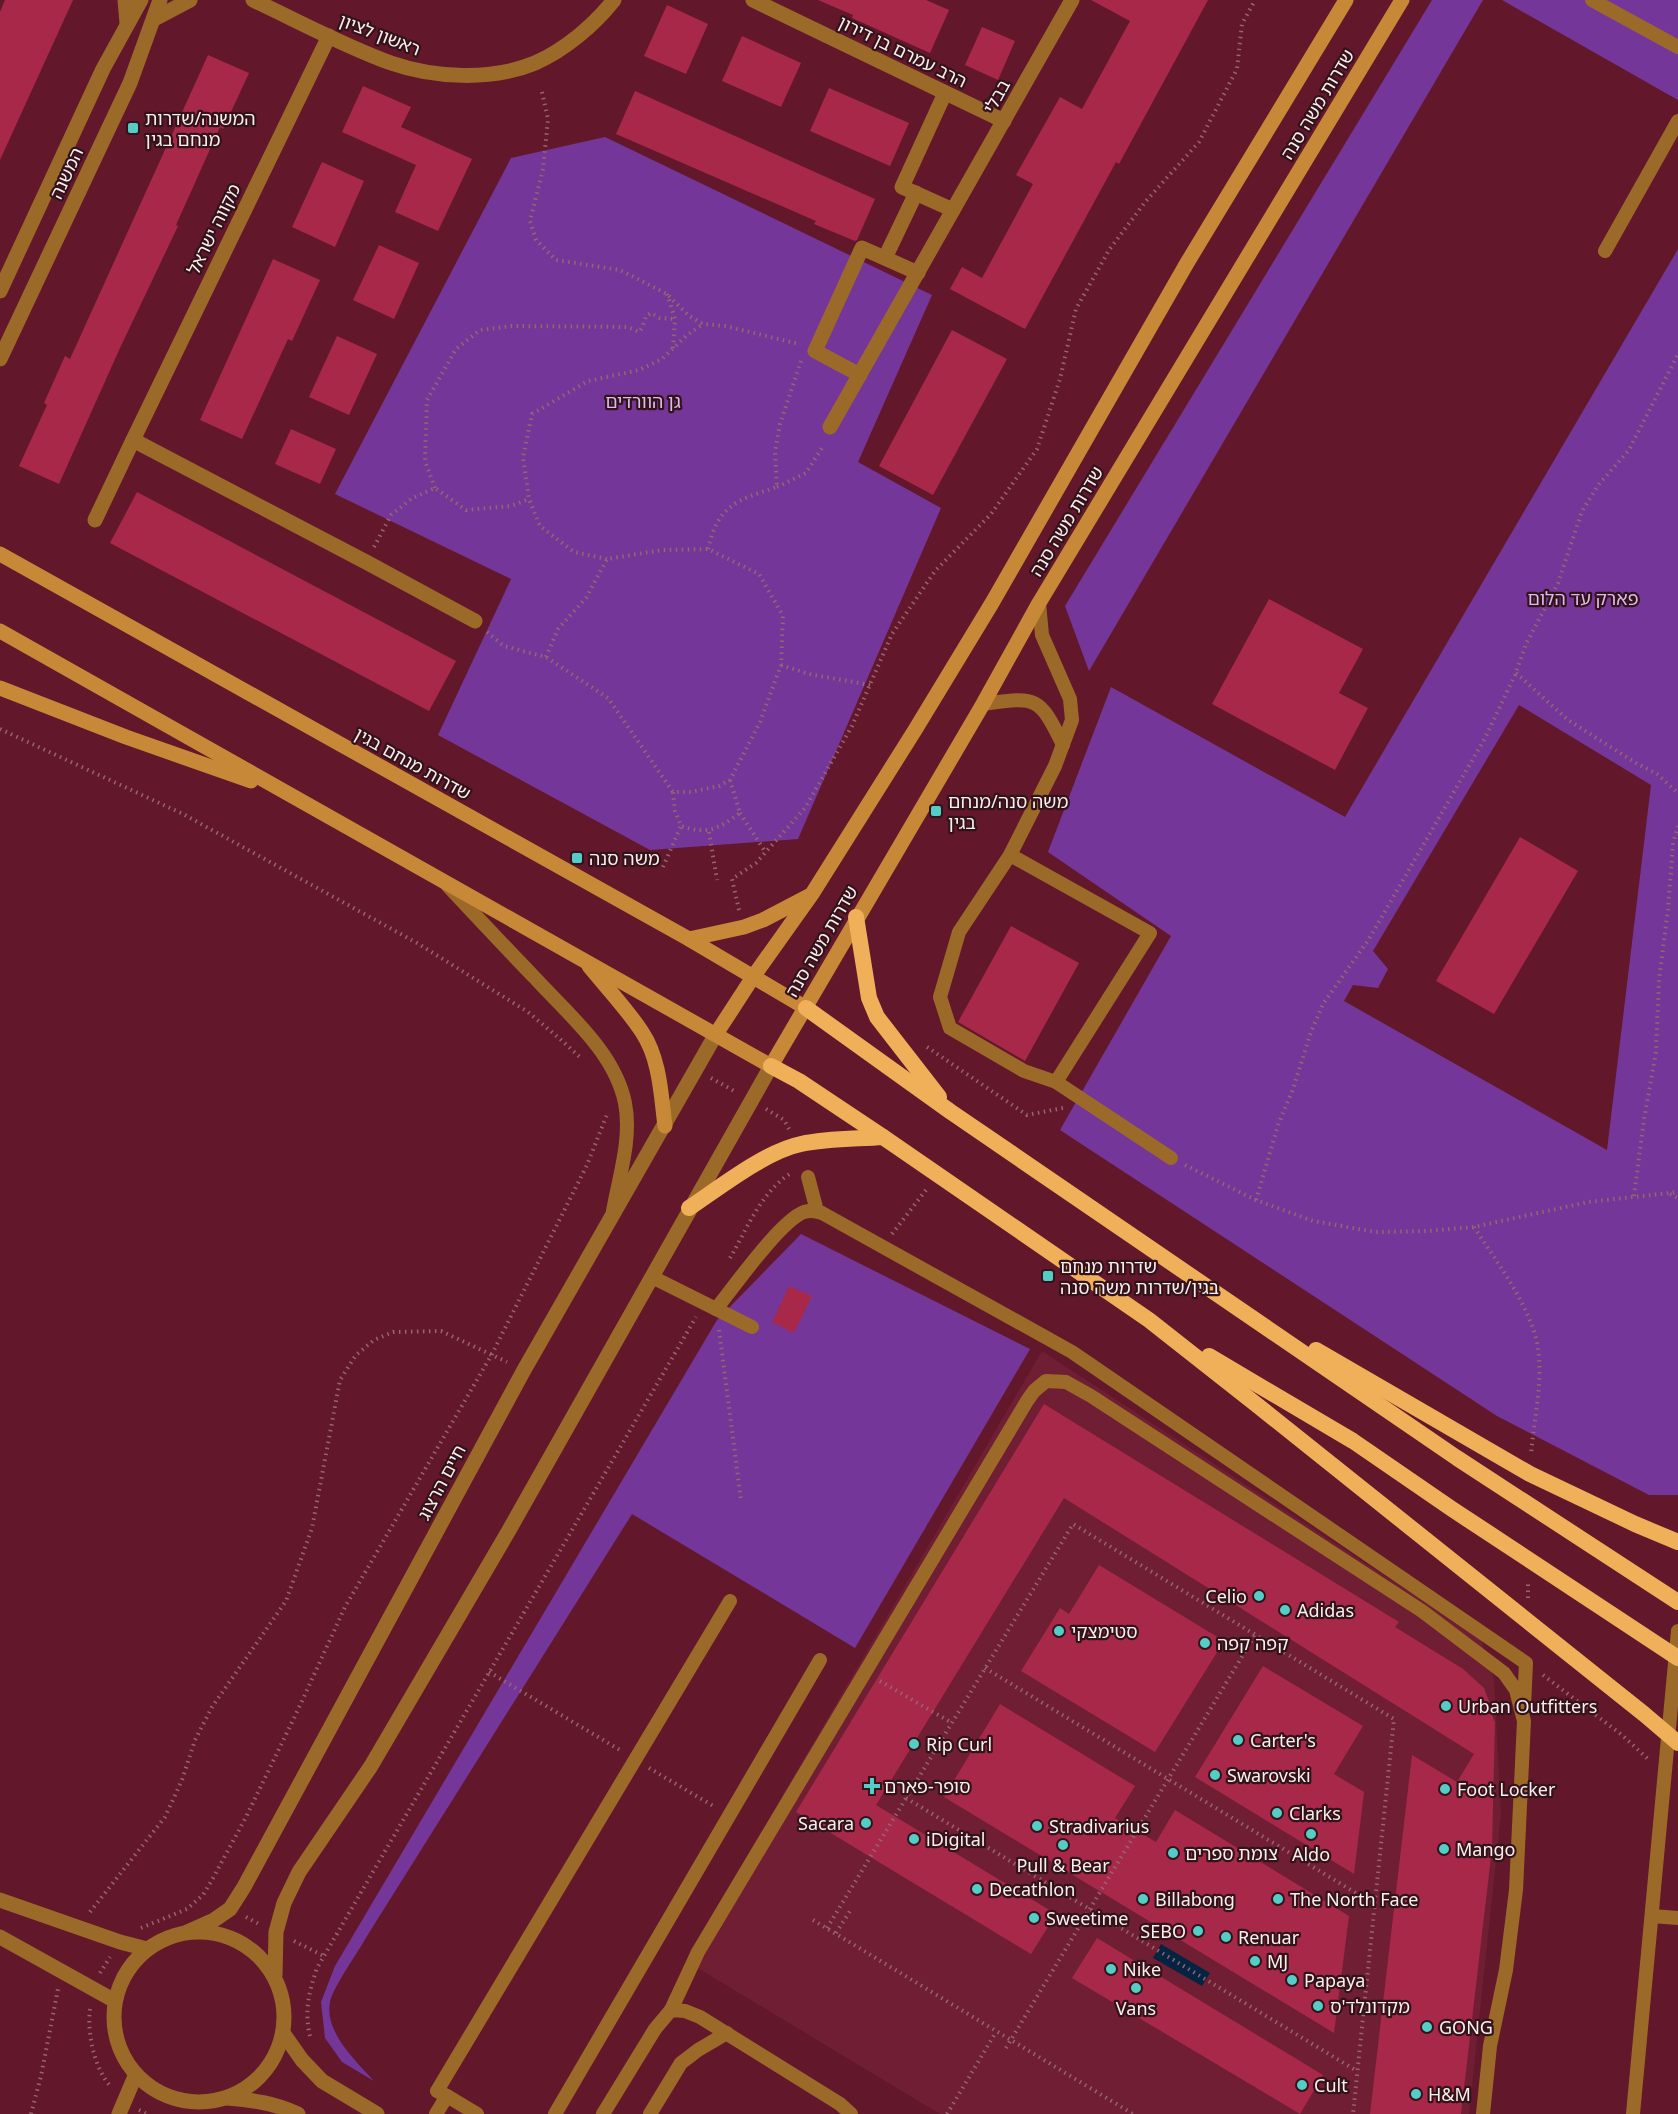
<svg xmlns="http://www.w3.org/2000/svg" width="1678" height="2114" font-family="'Noto Sans','Noto Sans Hebrew',sans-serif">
	<rect width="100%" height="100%" fill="#62182a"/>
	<path fill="#701e33" d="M1042 1351 1481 1639 1494 1680 1501 1814 1469 2114H940L686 1961Z"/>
	<g fill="#743799" fill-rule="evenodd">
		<path d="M1432 0H1483L1089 671 1065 606Z"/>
		<path d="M1502 0H1678V100Z"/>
		<path d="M605 137 932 295 858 462 941 508 798 839 650 850 438 735 511 579 335 494 511 158Z"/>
		<path d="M1678 249V1495H1649L1497 1416 1060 1130 1171 936 1048 852 1111 687 1345 817ZM1519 705 1651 785 1607 1150 1344 1001 1353 985 1378 988 1388 969 1373 951Z"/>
		<path d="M801 1234 1030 1349 855 1648 632 1514 367 1936C359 1951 333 1987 330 2002 324 2032 356 2061 374 2081L342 2062 325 2038 321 2002 335 1966 717 1320Z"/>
	</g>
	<path fill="#052442" d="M1161 1944 1210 1973 1202 1986 1153 1958Z"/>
	<g fill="#a8284a">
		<path d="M5 0H73L0 160V12Z"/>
		<path d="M818 0H926L949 10 930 53 852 18 853 15Z"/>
		<path d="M1091 0H1208L1119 164 1116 162 1025 329 950 289 962 267 982 278 1033 184 1016 175 1060 97 1082 109 1130 21Z"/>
		<path d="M667 5 708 24 686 74 644 56Z"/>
		<path d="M982 27 1015 41 998 80 965 65Z"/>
		<path d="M742 36 801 63 781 107 722 81Z"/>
		<path d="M208 55 249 73 223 129 220 127 176 225 178 226 120 348 59 484 19 466 47 405 44 403 65 356 70 359Z"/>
		<path d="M363 86 411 107 401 127 472 159 438 231 395 212 416 165 342 132Z"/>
		<path d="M829 88 909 123 890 166 810 131Z"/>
		<path d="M635 91 875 199 857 240 855 241 814 224 816 221 616 134Z"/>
		<path d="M322 162 364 181 335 247 292 227Z"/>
		<path d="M379 245 419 263 394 319 353 300Z"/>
		<path d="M273 259 320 280 292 341 288 339 242 439 200 420Z"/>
		<path d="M952 330 1007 359 933 495 879 466Z"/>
		<path d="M337 336 377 354 349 415 309 397Z"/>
		<path d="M291 429 336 449 320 484 275 464Z"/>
		<path d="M137 492 456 661 429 711 110 543Z"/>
		<path d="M1269 599 1363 649 1339 693 1368 708 1335 770 1212 704Z"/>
		<path d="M1520 837 1578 871 1494 1014 1436 981Z"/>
		<path d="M1011 926 1079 963 1025 1061 958 1022Z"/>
		<path d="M789 1286 812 1296 794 1333 772 1322Z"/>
		<path d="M1044 1404 1399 1622 1395 1627 1463 1669 1484 1688 1491 1707 1494 1722 1495 1720 1492 1848 1461 2114H1370L1412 1755 1457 1782 1474 1754 1064 1498 876 1805 1056 1914 1031 1954 796 1812Z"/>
		<path d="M1099 1565 1224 1641 1155 1752 1021 1671 1060 1608 1069 1614Z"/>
		<path d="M1263 1666 1363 1726 1334 1774 1364 1792 1354 1874 1195 1777Z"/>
		<path d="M1000 1704 1135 1786 1115 1818 1156 1842 1175 1810 1349 1916 1334 2033 944 1797Z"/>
		<path d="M1097 1938 1323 2075 1300 2114 1072 1978Z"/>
	</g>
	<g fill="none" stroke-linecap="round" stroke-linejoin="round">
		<g stroke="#976470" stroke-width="4" stroke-dasharray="1.5 4.5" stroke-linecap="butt">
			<path d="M542 92 548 119 543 169 530 221 536 240 556 260 620 270 667 294 689 316 703 324 725 326 799 344"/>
			<path d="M667 294 675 319 673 348"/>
			<path d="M777 487 806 473 824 445"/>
			<path d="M435 488 425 461 427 400 456 349 480 330 512 326 628 327 639 332 642 328 646 316 651 313 660 318 675 319"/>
			<path d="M374 547 391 515 411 499 435 488 466 510 511 506 529 499"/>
			<path d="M708 549C718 505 737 500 777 487L775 452 780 424 801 361"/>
			<path d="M607 559 574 552 540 526 529 499 523 457 532 414 588 381 639 370 662 359 686 336 703 324"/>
			<path d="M487 632 504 646 546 657 608 698 673 792"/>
			<path d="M546 657 558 629 586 598 607 559 662 550 708 549 759 574 783 616 781 665 760 722 730 780 719 786 691 792H673L675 811 681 826C708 835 718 829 740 813L730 780"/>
			<path d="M781 665 809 674 870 685"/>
			<path d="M1516 673 1568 720 1636 763 1657 774 1678 793"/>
			<path d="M0 729 183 814 417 943 528 1012 560 1039 582 1059"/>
			<path d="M740 813 766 853"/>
			<path d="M709 832 717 880"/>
			<path d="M663 867 681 826"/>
			<path d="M739 910 732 879 756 863 805 808 852 726 892 634 935 571 991 514 1037 449 1060 379 1076 309 1109 250 1146 201 1199 142 1237 69 1242 24 1255 0"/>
			<path d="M927 1047 1027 1115 1063 1108"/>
			<path d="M711 1078 736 1092"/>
			<path d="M766 1109 784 1120 789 1129"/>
			<path d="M1185 1165 1256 1200 1313 1221 1376 1232 1428 1231 1474 1227 1588 1202 1678 1192"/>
			<path d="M1670 1194 1678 1198"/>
			<path d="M1634 1196 1644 1119 1656 1052 1659 980 1668 909 1673 843 1678 826"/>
			<path d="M1256 1200 1278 1125 1293 1089 1311 1032 1323 1004 1369 939 1485 738 1515 675 1526 644 1558 583 1582 511 1599 484 1629 450 1678 354"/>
			<path d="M1474 1227C1496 1261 1532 1308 1538 1348 1543 1383 1534 1419 1531 1454"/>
			<path d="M892 1234 926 1190"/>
			<path d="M730 1258C747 1229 761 1192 791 1173"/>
			<path d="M719 1330 741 1500"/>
			<path d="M1528 1598V1581"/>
			<path d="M985 1668 1374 1904"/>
			<path d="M489 1672 620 1750"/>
			<path d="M1543 1675 1622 1735 1649 1760"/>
			<path d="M880 1681 952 1723"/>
			<path d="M649 1768 715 1807"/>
			<path d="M906 1798 1357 2071"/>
			<path d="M90 1912 165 1817 182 1780 195 1740 212 1707 286 1601 312 1528 340 1380 356 1355 374 1340 393 1332 441 1331 507 1362"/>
			<path d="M246 1917 261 1925"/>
			<path d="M813 1920 1133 2114"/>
			<path d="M141 1928 187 1909 203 1895 212 1880 246 1817 296 1714 345 1607 492 1354 587 1165 608 1112"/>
			<path d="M827 1928 1073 1524 1394 1719 1353 2114"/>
			<path d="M836 1933 852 1908"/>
			<path d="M294 1941 324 1956"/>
			<path d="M100 1973 110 1957"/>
			<path d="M90 2009C87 2033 94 2068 111 2087"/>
			<path d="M310 2036C304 2011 309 1992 317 1968L696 1317"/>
			<path d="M1006 2048 1255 1635"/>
			<path d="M139 2110 147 2114"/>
			<path d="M31 2114 41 2076 58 1989"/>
			<path d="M947 2114 996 2032"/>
		</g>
		<g stroke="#9b6a29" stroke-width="14">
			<path d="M1592 0 1678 47"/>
			<path d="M1605 251 1678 121"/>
			<path d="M983 704C1036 697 1039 695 1063 745"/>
			<path d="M1010 855 1150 933 1056 1082 1024 1071 950 1028 940 997 959 932 1010 855 1055 766 1072 720 1070 699 1042 635 1039 603"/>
			<path d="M448 886C477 917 506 948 536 979 569 1015 615 1053 625 1103 632 1138 619 1177 613 1211"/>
			<path d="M1056 1082 1171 1158"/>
			<path d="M808 1177 817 1211"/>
			<path d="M652 1277 752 1327"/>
			<path d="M716 1309C734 1287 780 1221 804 1212 810 1210 816 1211 822 1213L1072 1352 1526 1663 1524 1706"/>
			<path d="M1652 1916 1678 1918"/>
			<path d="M671 2010 698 1952 1027 1401 1034 1391 1046 1381 1066 1382 1091 1396 1422 1611 1504 1673 1516 1690 1524 1721 1516 1890 1506 1970 1490 2046 1483 2114"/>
			<path d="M447 2096 477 2114"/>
			<path d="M436 2114 447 2096 437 2091 730 1601"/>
			<path d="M555 2114 820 1660"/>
			<path d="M603 2114 655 2029 671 2010 685 2011 700 2017 840 2104 851 2114"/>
			<path d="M650 2114 681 2063 698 2050 727 2033"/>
			<path d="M1633 2114 1678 1631"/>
		</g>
		<g stroke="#9b6a29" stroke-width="15">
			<path d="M753 0 1004 121"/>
			<path d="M329 36 133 440 366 562 475 621"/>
			<path d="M945 93 902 187 953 210"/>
			<path d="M885 258 916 193"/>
			<path d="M860 375 815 351 862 248 918 273"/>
			<path d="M830 427 1072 0"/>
			<path d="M95 520 133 440"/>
			<path d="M0 1900 120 1942 147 1949"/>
			<circle cx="199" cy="2017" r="85"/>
			<path d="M187 1932 214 1920 230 1909 244 1887 524 1370 716 1034"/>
			<path d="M0 1937 115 2001"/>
			<path d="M275 1975 276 1932 284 1903 299 1872 371 1766 508 1532 771 1066"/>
			<path d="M283 2033 302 2060 322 2081 377 2114"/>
			<path d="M227 2098C253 2100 274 2103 298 2114"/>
			<path d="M119 2114 136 2074"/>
		</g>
		<g stroke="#9b6a29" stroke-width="15">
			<path d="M125 0 127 23"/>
			<path d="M253 0C298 21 344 46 391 63 434 78 492 81 535 63 565 50 594 25 614 0"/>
			<path d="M154 19 190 0"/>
			<path d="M0 291 103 69 141 0"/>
			<path d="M0 359 130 83 160 0"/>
		</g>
		<g stroke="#c78937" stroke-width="15">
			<path d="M0 554 689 939 806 1008"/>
			<path d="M0 631 771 1066 983 704 1039 603 1402 0"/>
			<path d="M0 688 126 737 251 781"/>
			<path d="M689 939 744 927 763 920 809 896"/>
			<path d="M589 966C607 988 627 1009 642 1032 660 1059 661 1095 665 1126"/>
			<path d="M716 1034 753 977 812 894 915 730 992 603 1187 263 1346 0"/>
		</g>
		<g stroke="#f0b05a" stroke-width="16">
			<path d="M856 917 869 998 877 1017 939 1097"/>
			<path d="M806 1008 951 1112 1457 1458 1678 1602"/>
			<path d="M771 1066 799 1081 883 1137 1149 1320 1257 1405 1644 1714 1678 1743"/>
			<path d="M689 1208C719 1188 766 1151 801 1144 828 1138 856 1139 883 1137"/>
			<path d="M1316 1350 1530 1474 1635 1524 1678 1542"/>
			<path d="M1209 1356 1353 1441 1452 1509 1678 1658"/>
		</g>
	</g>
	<g fill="#54cdc7" stroke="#331319" stroke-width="2">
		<rect x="127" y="122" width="12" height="12" rx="3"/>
		<rect x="930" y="805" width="12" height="12" rx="3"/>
		<rect x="571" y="852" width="12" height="12" rx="3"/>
		<rect x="1042" y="1270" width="12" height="12" rx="3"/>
		<circle cx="1259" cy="1596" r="6"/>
		<circle cx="1285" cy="1610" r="6"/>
		<circle cx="1059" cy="1631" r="6"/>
		<circle cx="1205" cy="1643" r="6"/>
		<circle cx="1446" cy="1706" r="6"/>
		<circle cx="1238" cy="1740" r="6"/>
		<circle cx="914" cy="1744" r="6"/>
		<circle cx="1215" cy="1775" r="6"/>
		<path d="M869 1777h6v6h6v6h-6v6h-6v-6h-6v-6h6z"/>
		<circle cx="1445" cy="1789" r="6"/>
		<circle cx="1277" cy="1813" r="6"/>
		<circle cx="866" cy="1823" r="6"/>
		<circle cx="1037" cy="1826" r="6"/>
		<circle cx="1311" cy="1834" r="6"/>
		<circle cx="914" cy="1839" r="6"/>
		<circle cx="1063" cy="1845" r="6"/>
		<circle cx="1444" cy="1849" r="6"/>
		<circle cx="1173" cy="1853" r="6"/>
		<circle cx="977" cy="1889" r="6"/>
		<circle cx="1143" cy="1899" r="6"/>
		<circle cx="1278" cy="1899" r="6"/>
		<circle cx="1034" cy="1918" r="6"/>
		<circle cx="1198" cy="1931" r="6"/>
		<circle cx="1226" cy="1937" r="6"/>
		<circle cx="1255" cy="1961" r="6"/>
		<circle cx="1111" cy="1969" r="6"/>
		<circle cx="1292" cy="1980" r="6"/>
		<circle cx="1136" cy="1988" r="6"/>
		<circle cx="1318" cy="2006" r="6"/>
		<circle cx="1427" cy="2027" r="6"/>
		<circle cx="1302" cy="2085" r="6"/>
		<circle cx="1416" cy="2094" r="6"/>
	</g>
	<g text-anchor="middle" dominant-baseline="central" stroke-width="4.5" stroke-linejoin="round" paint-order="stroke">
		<g font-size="18" fill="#f9eff0" stroke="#331319">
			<text transform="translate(380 34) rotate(21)">ראשון לציון</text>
			<text transform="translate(903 51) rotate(26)">הרב עמרם בן דירון</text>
			<text transform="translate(996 96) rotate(-61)">בבלי</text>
			<text transform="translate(1317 104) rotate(-59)">שדרות משה סנה</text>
			<text transform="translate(66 173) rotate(-65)">המשנה</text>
			<text transform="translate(213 229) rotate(-64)">מקווה ישראל</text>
			<text transform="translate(1066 521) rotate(-59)">שדרות משה סנה</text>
			<text transform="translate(413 763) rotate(29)">שדרות מנחם בגין</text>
			<text transform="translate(821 941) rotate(-60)">שדרות משה סנה</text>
			<text transform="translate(441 1482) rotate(-62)">חיים הרצוג</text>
		</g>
		<g font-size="18" fill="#f9eff0" stroke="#331319" text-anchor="start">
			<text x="145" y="118">המשנה/שדרות<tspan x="145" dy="21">מנחם בגין</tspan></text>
			<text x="948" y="801">משה סנה/מנחם<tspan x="948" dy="21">בגין</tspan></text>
			<text x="589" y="858">משה סנה</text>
			<text x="1060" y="1266">שדרות מנחם<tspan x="1060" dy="21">בגין/שדרות משה סנה</tspan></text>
			<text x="1247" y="1596" text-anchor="end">Celio</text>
			<text x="1297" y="1610">Adidas</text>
			<text x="1071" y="1631">סטימצקי</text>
			<text x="1217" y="1643">קפה קפה</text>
			<text x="1458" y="1706">Urban Outfitters</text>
			<text x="1250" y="1740">Carter's</text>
			<text x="926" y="1744">Rip Curl</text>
			<text x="1227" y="1775">Swarovski</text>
			<text x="884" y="1786">סופר-פארם</text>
			<text x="1457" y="1789">Foot Locker</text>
			<text x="1289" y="1813">Clarks</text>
			<text x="854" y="1823" text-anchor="end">Sacara</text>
			<text x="1049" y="1826">Stradivarius</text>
			<text x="926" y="1839">iDigital</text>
			<text x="1456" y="1849">Mango</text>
			<text x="1185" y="1853">צומת ספרים</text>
			<text x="1311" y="1854" text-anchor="middle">Aldo</text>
			<text x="1063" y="1865" text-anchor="middle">Pull &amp; Bear</text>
			<text x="989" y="1889">Decathlon</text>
			<text x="1155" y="1899">Billabong</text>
			<text x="1290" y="1899">The North Face</text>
			<text x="1046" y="1918">Sweetime</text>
			<text x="1186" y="1931" text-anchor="end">SEBO</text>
			<text x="1238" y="1937">Renuar</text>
			<text x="1267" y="1961">MJ</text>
			<text x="1123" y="1969">Nike</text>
			<text x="1304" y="1980">Papaya</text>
			<text x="1330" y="2006">מקדונלד'ס</text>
			<text x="1136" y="2008" text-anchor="middle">Vans</text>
			<text x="1439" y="2027">GONG</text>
			<text x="1314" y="2085">Cult</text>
			<text x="1428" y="2094">H&amp;M</text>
		</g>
		<g font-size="18" fill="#d9bcf0" stroke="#331319">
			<text x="643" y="401">גן הוורדים</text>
			<text x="1583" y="598">פארק עד הלום</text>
		</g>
	</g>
</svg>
